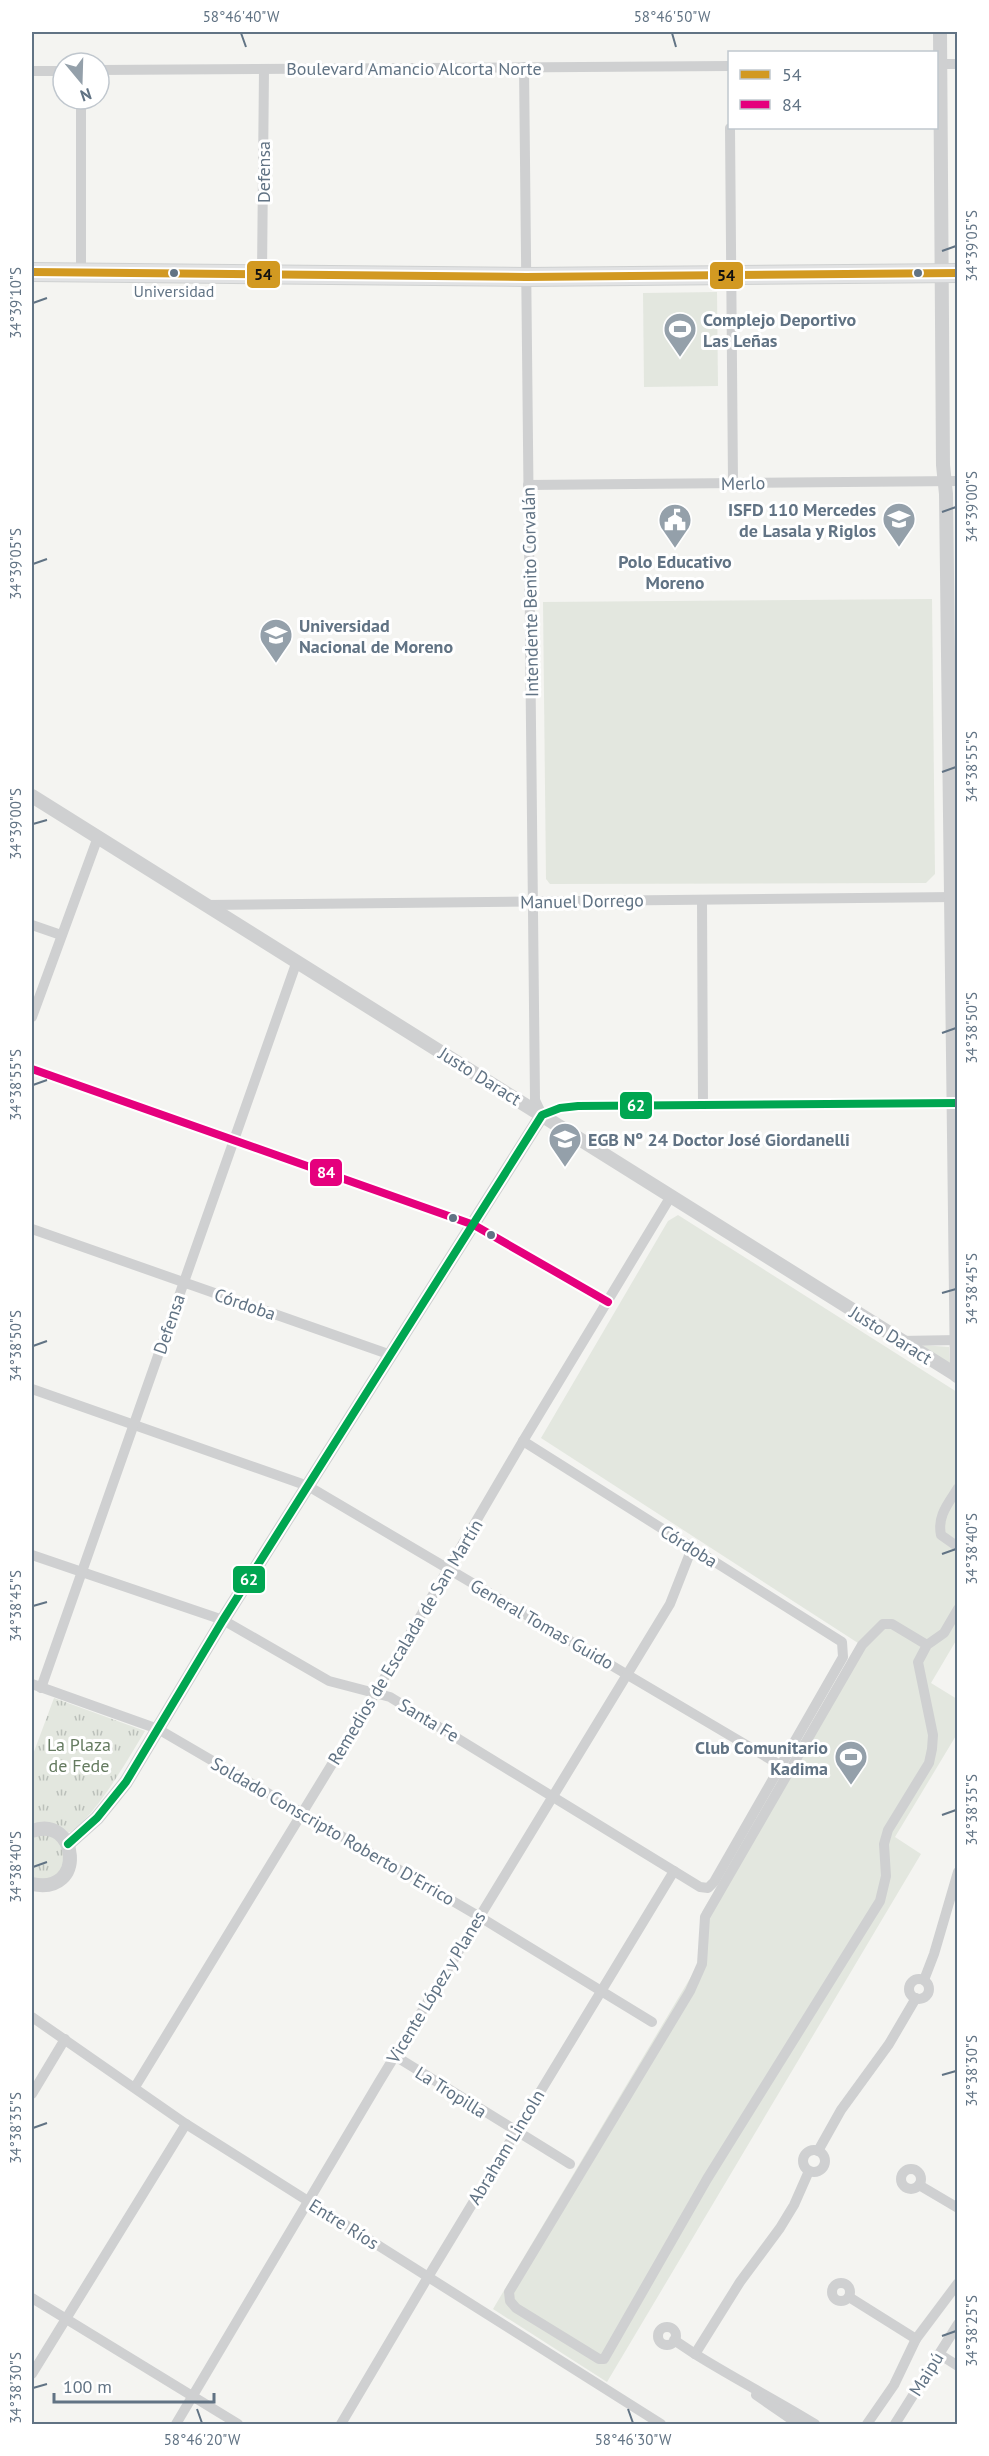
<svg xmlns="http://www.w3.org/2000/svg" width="989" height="2456" font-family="'PT Sans',sans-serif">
	<defs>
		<pattern id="park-tufts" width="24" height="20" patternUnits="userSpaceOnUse" patternTransform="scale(1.5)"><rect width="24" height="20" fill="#e3e7df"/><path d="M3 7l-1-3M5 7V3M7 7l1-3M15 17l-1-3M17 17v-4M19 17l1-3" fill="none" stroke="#bbc0ba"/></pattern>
	</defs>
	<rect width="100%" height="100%" fill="#f4f4f1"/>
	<g fill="#e3e7df">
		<path d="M717 292 718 386 644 387 643 293Z"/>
		<path d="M932 599 935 874 926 883 550 884 546 879 543 602Z"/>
		<path d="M678 1215 957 1392V1639L931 1683 957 1699V1734L895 1837 921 1854 607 2382 493 2309 698 1965 702 1912 858 1643 541 1438 668 1221Z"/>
		<path d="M922 1345 949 1347 950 1366Z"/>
	</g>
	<g fill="url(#park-tufts)">
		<path d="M54 1698 145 1731C129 1757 94 1820 68 1833L48 1825 32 1823V1757Z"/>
		<path d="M32 1831 62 1837 66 1873 32 1884Z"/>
	</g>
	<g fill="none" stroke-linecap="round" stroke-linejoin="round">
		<g stroke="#cfd1d1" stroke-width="20">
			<path id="primary" d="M32 272 526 277 958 273"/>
		</g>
		<g stroke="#cfd0d1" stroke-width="10">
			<path d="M936 64H958"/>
			<path d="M524 67 535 1100 542 1115 560 1108 578 1106 958 1103"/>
			<path d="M99 70 730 66"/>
			<path d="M32 71H63"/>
			<path d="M81 99V273"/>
			<path d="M730 128 733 483"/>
			<path d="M262 274 264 69"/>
			<path d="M528 485 958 481"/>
			<path d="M702 900 703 1105"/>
			<path d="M206 905 956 897"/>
			<path d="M32 925 61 935"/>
			<path d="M32 1017 98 837"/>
			<path d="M32 1069 474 1225 608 1302"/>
			<path d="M32 1229 391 1355"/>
			<path d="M900 1341 958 1340"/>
			<path d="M32 1389 308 1486 780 1765"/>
			<path d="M958 1488C948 1504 937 1516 941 1535L958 1547"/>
			<path d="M32 1555 223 1620 329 1681 390 1697 700 1887 708 1888 714 1882 843 1657 842 1642 523 1441"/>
			<path d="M927 1645 892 1624H883L862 1645 705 1917 702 1964 690 1991 509 2292 510 2301 516 2308 599 2359H604L707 2179 880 1901 886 1876 884 1844 888 1830 929 1763 932 1749 933 1735 918 1662 927 1645 944 1633 958 1609"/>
			<path d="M32 1684 158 1729 480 1917 652 2022"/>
			<path d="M41 1688 297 961"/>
			<circle cx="919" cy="1989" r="10"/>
			<path d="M924 1980 934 1954 958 1872"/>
			<path d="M32 2017 186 2124 661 2424"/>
			<path d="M395 2056 570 2164"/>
			<path d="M135 2087 376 1692 523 1441 671 1196"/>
			<path d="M32 2094 65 2039"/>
			<circle cx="814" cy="2161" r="11"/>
			<path d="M818 2151 841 2110 889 2044 916 1998"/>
			<circle cx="911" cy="2179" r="10"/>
			<path d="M809 2171 794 2205 780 2228 740 2282 695 2354C735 2379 776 2400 815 2424"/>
			<path d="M919 2185 958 2208"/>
			<circle cx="841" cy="2292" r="9"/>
			<path d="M849 2297 916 2339"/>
			<path d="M32 2298 238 2424"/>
			<circle cx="667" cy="2336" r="9"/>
			<path d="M674 2340 695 2354"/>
			<path d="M939 2354 958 2366"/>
			<path d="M32 2374 186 2124"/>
			<path d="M756 2395 798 2424"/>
			<path d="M176 2424 379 2082 670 1604 692 1548"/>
			<path d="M341 2424 428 2277 674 1871"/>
			<path d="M867 2424 894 2385 916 2339 958 2283"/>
			<path d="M895 2424 958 2324"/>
		</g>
		<g stroke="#cfd0d1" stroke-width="14">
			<path d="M940 32 943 465 946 494 957 1376"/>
			<path d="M32 796 958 1376"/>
			<path d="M32 1831C78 1814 87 1896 32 1884"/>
			<path d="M68 1844 97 1818 126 1782 223 1620 542 1115"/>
		</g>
		<use href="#primary" stroke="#e1e2e3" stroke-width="18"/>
		<g stroke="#fff" stroke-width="12">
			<path id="bus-1" d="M32 272 526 277 958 273"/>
		</g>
		<g stroke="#fff" stroke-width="12">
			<path id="bus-2" d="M32 1069 474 1225 608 1302"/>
		</g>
		<g stroke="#fff" stroke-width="12">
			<path id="bus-3" d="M68 1844 97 1818 126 1782 223 1620 542 1115 560 1108 578 1106 958 1103"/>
		</g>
		<use href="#bus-1" stroke="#d29921" stroke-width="8"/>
		<use href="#bus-2" stroke="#e5007d" stroke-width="8"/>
		<use href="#bus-3" stroke="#00a651" stroke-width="8"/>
	</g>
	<path fill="none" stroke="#617384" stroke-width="2" d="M241 33 246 47M672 33 676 47M942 251 956 246M33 303 47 298M942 512 956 507M33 564 47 559M942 772 956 767M33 824 47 820M942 1033 956 1028M33 1085 47 1080M942 1293 956 1289M33 1346 47 1341M942 1554 956 1549M33 1606 47 1602M942 1815 956 1810M33 1867 47 1862M942 2075 956 2071M33 2128 47 2123M942 2336 956 2331M33 2388 47 2384M197 2409 202 2423M628 2409 633 2423"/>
	<defs>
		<g id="stadium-pin" transform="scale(1.725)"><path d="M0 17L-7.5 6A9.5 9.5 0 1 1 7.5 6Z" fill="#94a0aa" stroke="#fff"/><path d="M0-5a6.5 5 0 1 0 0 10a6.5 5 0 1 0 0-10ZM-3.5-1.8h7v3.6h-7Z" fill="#fff"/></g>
		<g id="university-pin" transform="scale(1.725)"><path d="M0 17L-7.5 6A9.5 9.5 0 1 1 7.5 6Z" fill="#94a0aa" stroke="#fff"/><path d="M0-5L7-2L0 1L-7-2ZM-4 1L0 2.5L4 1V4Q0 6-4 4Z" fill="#fff"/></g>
		<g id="civic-pin" transform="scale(1.725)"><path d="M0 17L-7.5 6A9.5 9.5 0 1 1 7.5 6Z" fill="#94a0aa" stroke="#fff"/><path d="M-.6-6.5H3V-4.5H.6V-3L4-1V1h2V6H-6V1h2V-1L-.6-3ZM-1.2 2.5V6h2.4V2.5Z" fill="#fff"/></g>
		<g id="school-pin" transform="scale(1.725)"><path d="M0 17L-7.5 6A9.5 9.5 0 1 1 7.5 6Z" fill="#94a0aa" stroke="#fff"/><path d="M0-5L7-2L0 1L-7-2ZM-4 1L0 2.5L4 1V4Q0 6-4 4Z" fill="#fff"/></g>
	</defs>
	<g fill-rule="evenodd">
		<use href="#stadium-pin" x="680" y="329"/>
		<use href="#university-pin" x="899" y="519"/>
		<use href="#civic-pin" x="675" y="520"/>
		<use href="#university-pin" x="276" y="635"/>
		<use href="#school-pin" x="565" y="1139"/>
		<use href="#stadium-pin" x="851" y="1757"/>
	</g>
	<g fill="#617384" stroke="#fff" stroke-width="2">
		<circle cx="174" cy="273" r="5"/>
		<circle cx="918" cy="273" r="5"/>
		<circle cx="453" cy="1218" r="5"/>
		<circle cx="491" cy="1235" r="5"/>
	</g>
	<g text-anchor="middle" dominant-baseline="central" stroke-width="6" stroke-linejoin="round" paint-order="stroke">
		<g font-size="16" fill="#617384" stroke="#fff">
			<text x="174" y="291">Universidad</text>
		</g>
		<g font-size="18" fill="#617384" stroke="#fff">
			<text x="414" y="68">Boulevard Amancio Alcorta Norte</text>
			<text transform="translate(263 172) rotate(-90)">Defensa</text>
			<text transform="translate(743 483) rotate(-1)">Merlo</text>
			<text transform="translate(530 592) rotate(-91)">Intendente Benito Corvalán</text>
			<text transform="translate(582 901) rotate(-1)">Manuel Dorrego</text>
			<text transform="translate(480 1076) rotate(32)">Justo Daract</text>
			<text transform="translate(245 1304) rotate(19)">Córdoba</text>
			<text transform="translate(169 1324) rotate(-71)">Defensa</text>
			<text transform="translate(891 1335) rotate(32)">Justo Daract</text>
			<text transform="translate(689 1546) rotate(32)">Córdoba</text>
			<text transform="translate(542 1624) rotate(30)">General Tomas Guido</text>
			<text transform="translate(405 1642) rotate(-59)">Remedios de Escalada de San Martín</text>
			<text transform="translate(429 1720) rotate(31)">Santa Fe</text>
			<text transform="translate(333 1831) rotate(30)">Soldado Conscripto Roberto D'Errico</text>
			<text transform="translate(436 1987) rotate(-59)">Vicente López y Planes</text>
			<text transform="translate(451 2092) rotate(32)">La Tropilla</text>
			<text transform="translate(506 2147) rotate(-59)">Abraham Lincoln</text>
			<text transform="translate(344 2224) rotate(32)">Entre Ríos</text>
			<text transform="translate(926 2374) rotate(-58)">Maipú</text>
		</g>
		<g font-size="18" font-weight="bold" fill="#617384" stroke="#fff" text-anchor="start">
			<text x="703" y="319">Complejo Deportivo<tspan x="703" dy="21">Las Leñas</tspan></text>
			<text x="876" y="509" text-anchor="end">ISFD 110 Mercedes<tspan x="876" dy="21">de Lasala y Riglos</tspan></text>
			<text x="675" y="561" text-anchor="middle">Polo Educativo<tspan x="675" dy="21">Moreno</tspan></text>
			<text x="299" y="625">Universidad<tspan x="299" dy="21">Nacional de Moreno</tspan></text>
			<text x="588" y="1139">EGB Nº 24 Doctor José Giordanelli</text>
			<text x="828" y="1747" text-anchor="end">Club Comunitario<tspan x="828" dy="21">Kadima</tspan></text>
		</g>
		<g font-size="18" fill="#657b60" stroke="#fff">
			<text x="79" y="1744">La Plaza<tspan x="79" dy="21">de Fede</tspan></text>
		</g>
	</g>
	<g stroke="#fff" stroke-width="2">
		<rect x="246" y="260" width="35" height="29" rx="6" fill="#d29921"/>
		<rect x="709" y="261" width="35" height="29" rx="6" fill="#d29921"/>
		<rect x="619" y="1091" width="34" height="29" rx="6" fill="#00a651"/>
		<rect x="309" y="1158" width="34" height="29" rx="6" fill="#e5007d"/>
		<rect x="232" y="1565" width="34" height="29" rx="6" fill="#00a651"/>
	</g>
	<g font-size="16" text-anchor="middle" font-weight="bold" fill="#fff">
		<text x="636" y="1111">62</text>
		<text x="326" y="1178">84</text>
		<text x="249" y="1585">62</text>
	</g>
	<g font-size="16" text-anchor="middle" font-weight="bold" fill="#111">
		<text x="263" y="280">54</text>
		<text x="726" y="281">54</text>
	</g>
	<rect width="989" height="2456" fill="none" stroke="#ffffff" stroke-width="66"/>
	<rect x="728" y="51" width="210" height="78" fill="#ffffff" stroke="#c0c7ce" stroke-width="1.5"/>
	<rect x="740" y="70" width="30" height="9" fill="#d29921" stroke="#c0c7ce" stroke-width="1.5"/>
	<text x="782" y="81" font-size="18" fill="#617384">54</text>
	<rect x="740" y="100" width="30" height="9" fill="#e5007d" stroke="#c0c7ce" stroke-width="1.5"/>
	<text x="782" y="111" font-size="18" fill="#617384">84</text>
	<g transform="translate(81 81) rotate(161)"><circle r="28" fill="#ffffff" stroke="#c0c7ce" stroke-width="1.5"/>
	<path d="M0-4.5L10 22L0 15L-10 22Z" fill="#94a0aa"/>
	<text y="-9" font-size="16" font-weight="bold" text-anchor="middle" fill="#617384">N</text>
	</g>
	<path d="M54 2393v9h160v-9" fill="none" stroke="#617384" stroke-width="3"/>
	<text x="63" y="2393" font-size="18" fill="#617384" stroke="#ffffff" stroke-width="4.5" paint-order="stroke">100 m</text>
	<rect x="33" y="33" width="923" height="2390" fill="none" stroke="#617384" stroke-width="2"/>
	<g font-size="15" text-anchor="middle" fill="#617384">
		<text x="241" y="22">58°46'40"W</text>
		<text x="672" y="22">58°46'50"W</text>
		<text transform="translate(972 246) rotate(-90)" y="5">34°39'05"S</text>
		<text transform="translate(16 303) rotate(-90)" y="5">34°39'10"S</text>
		<text transform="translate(972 507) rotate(-90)" y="5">34°39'00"S</text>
		<text transform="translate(16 564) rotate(-90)" y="5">34°39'05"S</text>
		<text transform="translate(972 767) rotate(-90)" y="5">34°38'55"S</text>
		<text transform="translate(16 824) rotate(-90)" y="5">34°39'00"S</text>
		<text transform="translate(972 1028) rotate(-90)" y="5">34°38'50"S</text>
		<text transform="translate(16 1085) rotate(-90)" y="5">34°38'55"S</text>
		<text transform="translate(972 1289) rotate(-90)" y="5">34°38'45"S</text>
		<text transform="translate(16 1346) rotate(-90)" y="5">34°38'50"S</text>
		<text transform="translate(972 1549) rotate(-90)" y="5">34°38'40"S</text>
		<text transform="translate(16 1606) rotate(-90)" y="5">34°38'45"S</text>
		<text transform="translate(972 1810) rotate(-90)" y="5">34°38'35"S</text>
		<text transform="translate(16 1867) rotate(-90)" y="5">34°38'40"S</text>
		<text transform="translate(972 2071) rotate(-90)" y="5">34°38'30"S</text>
		<text transform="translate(16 2128) rotate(-90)" y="5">34°38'35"S</text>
		<text transform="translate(972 2331) rotate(-90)" y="5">34°38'25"S</text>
		<text transform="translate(16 2388) rotate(-90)" y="5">34°38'30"S</text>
		<text x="202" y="2445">58°46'20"W</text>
		<text x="633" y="2445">58°46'30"W</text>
	</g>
</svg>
